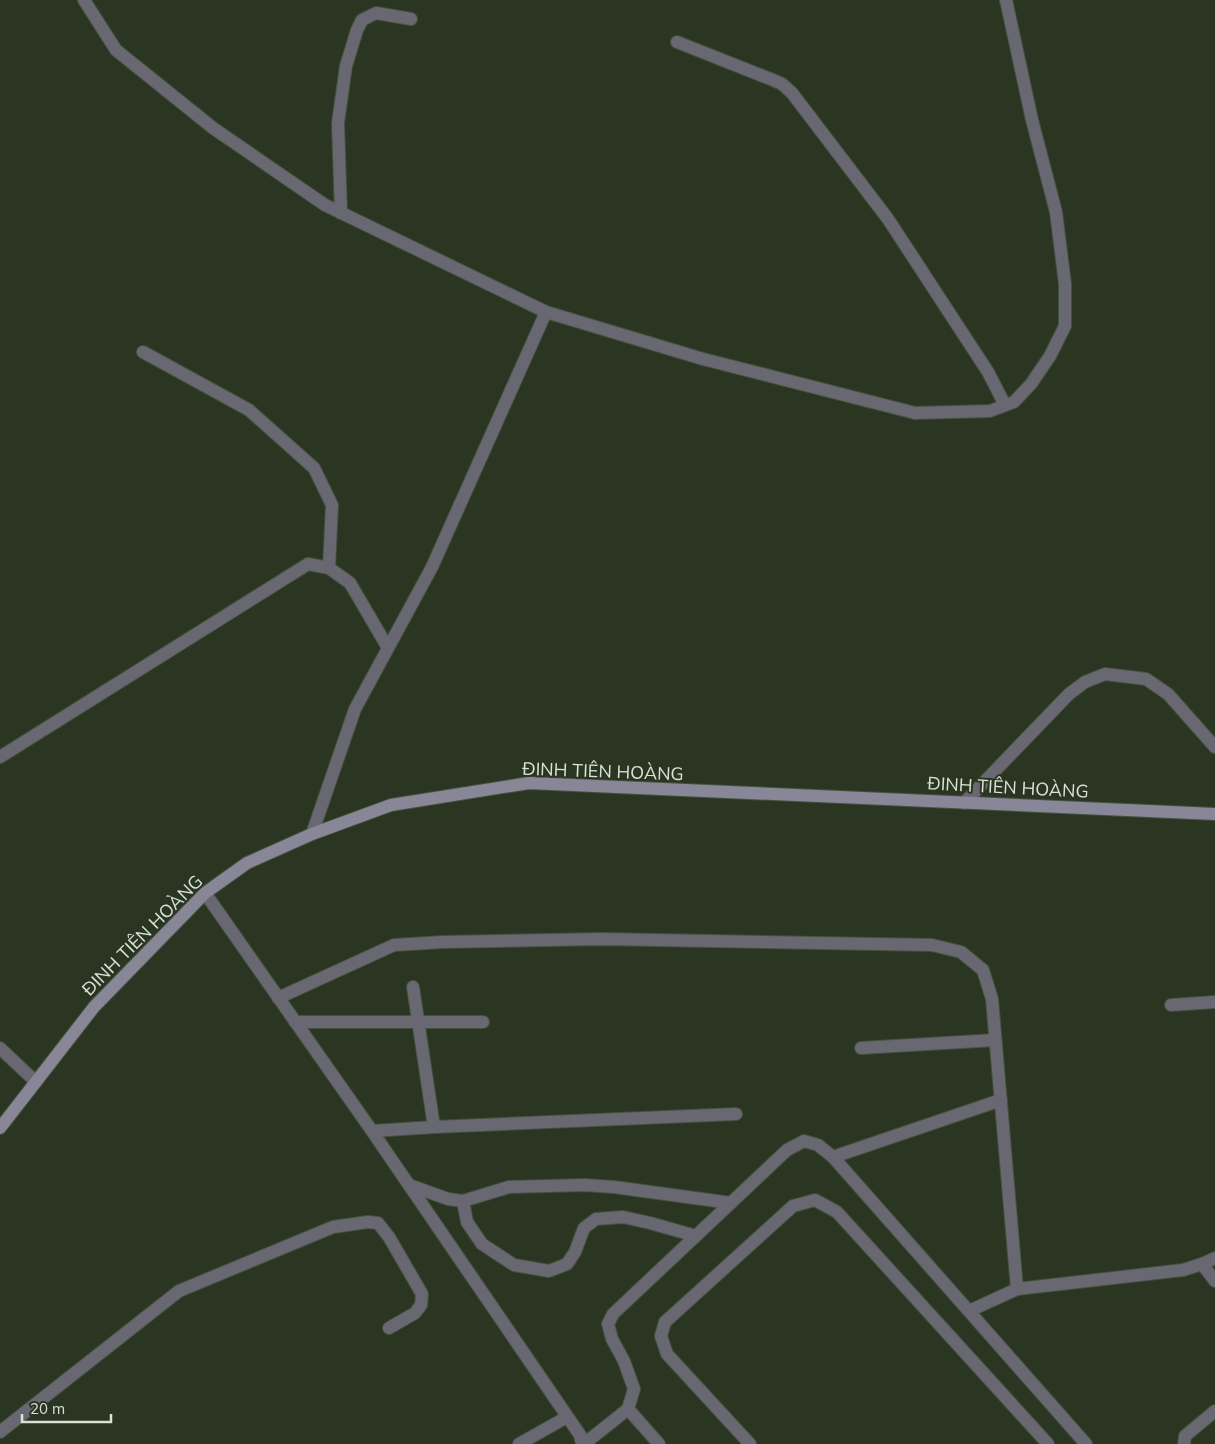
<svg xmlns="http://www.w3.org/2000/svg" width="1215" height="1444" font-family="Mulish,sans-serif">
	<rect width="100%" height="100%" fill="#2a3522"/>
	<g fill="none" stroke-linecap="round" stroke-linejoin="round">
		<g stroke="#46513f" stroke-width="14">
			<g id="service">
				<path d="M84 0 116 50 213 128 325 205 546 312 703 359 915 413 990 411 1014 402 1031 384 1050 356 1065 326V284L1056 212 1032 120 1006 0"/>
				<path d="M677 42 773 80 782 84 792 93 888 219 988 372 1005 405"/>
				<path d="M341 213 338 123 346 66 357 30 362 20 376 13 411 19"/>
				<path d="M143 352 249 410 314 468 332 505 329 568"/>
				<path d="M0 757 308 564 329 568 350 583 388 648"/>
				<path d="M964 803 1069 694 1085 682 1105 674 1146 679 1168 694 1215 747"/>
				<path d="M312 834 355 709 432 567 546 312"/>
				<path d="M205 893 372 1131 580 1435 582 1444"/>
				<path d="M413 987 434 1127"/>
				<path d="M278 998 394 945 443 942 602 939 932 945 961 952 983 970 992 999 1017 1289"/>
				<path d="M1171 1005 1215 1002"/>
				<path d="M295 1022H483"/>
				<path d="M0 1048 36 1082"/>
				<path d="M861 1048 995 1040"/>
				<path d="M372 1131 434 1127 736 1114"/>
				<path d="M833 1157 1001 1100"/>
				<path d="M409 1185 448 1199 463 1201 509 1187 584 1185 614 1187 731 1203"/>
				<path d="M463 1201 467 1222 482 1244 514 1265 549 1271 567 1264 575 1252 584 1228 596 1219 623 1217 650 1223 696 1236"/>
				<path d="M1202 1264 1215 1281"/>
				<path d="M969 1311 1017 1289 1183 1270 1202 1264 1215 1258"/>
				<path d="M628 1409 659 1444"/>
				<path d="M519 1444 567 1417"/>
				<path d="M584 1444 628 1409 634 1389 624 1361 612 1339 608 1324 613 1314 787 1150 804 1141 818 1145 833 1157 1086 1444"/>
				<path d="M750 1444 667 1354 661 1336 665 1322 793 1206 815 1200 837 1212 1048 1444"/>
				<path d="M1184 1444 1185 1436 1215 1411"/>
			</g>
		</g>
		<g stroke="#46513f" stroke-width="14">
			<path id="minor" d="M0 1432 179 1291 333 1227 368 1222 378 1223 389 1237 422 1294 421 1305 415 1313 389 1328"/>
		</g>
		<g stroke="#46513f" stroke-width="14">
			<path id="secondary" d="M0 1128 94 1007 205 893 247 863 312 834 391 805 529 783 1215 814"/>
		</g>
		<use href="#service" stroke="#696872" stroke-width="12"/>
		<use href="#minor" stroke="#696872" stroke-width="12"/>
		<use href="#secondary" stroke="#888697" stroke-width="12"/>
	</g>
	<g text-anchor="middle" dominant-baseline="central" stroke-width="4" stroke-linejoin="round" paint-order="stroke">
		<g font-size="18" fill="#dae1d5" stroke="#2a3522">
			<text transform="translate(603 771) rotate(2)">ĐINH TIÊN HOÀNG</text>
			<text transform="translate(1008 787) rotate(3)">ĐINH TIÊN HOÀNG</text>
			<text transform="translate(142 935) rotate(-45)">ĐINH TIÊN HOÀNG</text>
		</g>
	</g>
	<path d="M22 1414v8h89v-8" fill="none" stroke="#dae1d5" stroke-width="2.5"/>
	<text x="30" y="1414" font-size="15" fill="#dae1d5" stroke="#2a3522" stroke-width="4" paint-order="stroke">20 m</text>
</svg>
